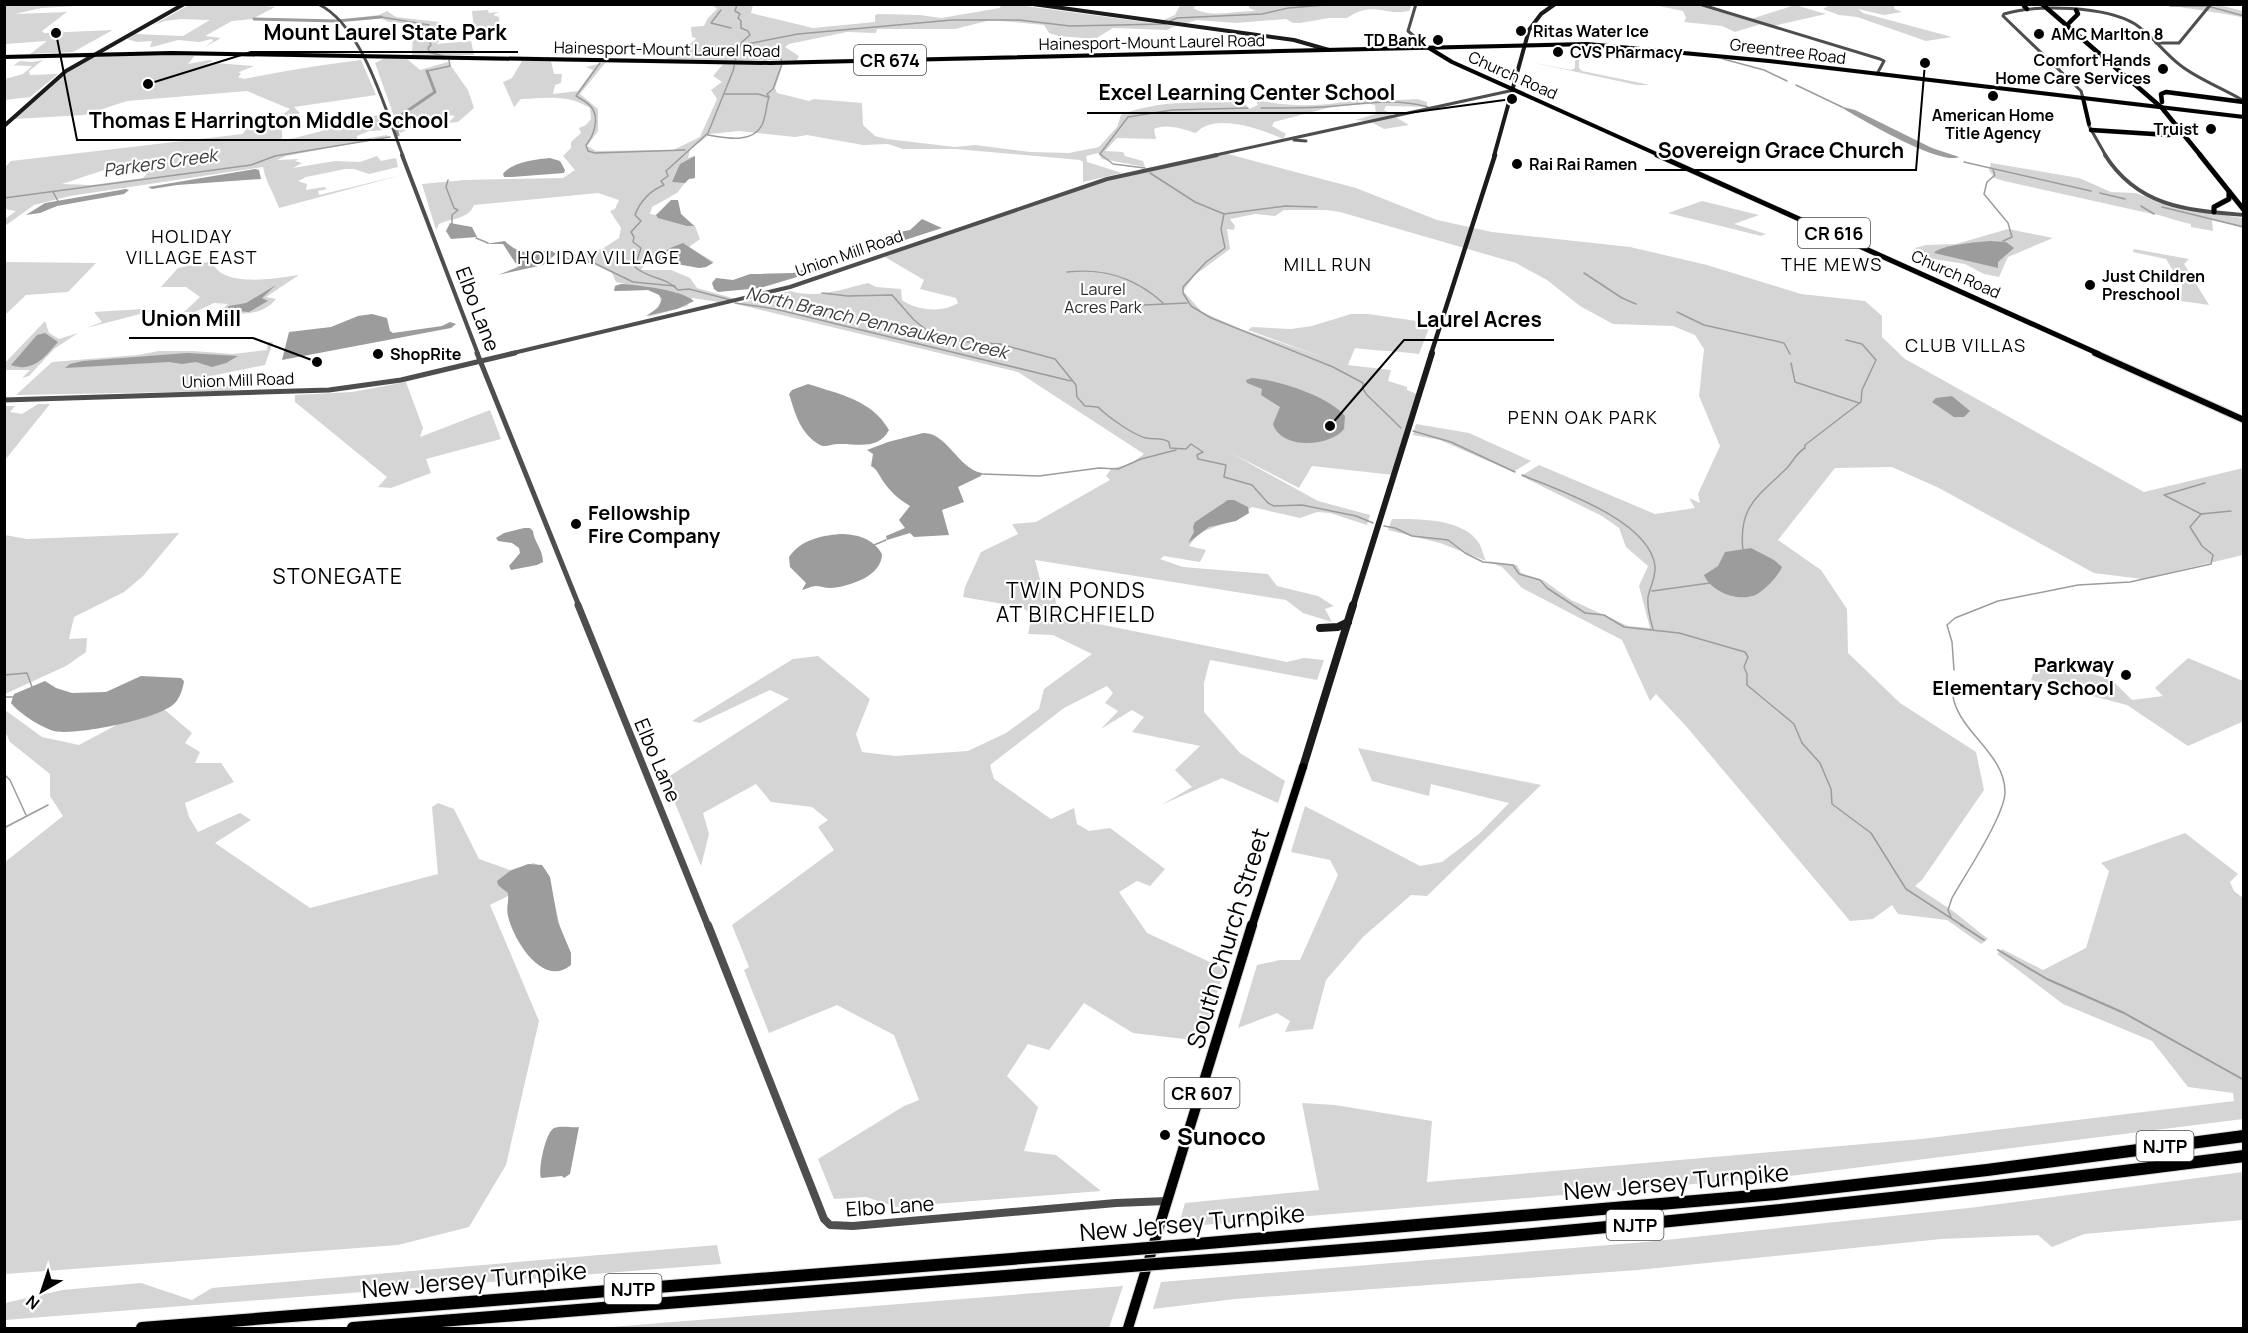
<svg xmlns="http://www.w3.org/2000/svg" width="2248" height="1333" font-family="Manrope,sans-serif">
	<rect width="100%" height="100%" fill="#fff"/>
	<g fill="#d5d5d5" fill-rule="evenodd">
		<path d="M5 4 92 5 41 8 15 14 67 12 42 31 44 33 113 30 73 52 30 54 47 41 5 44Z"/>
		<path d="M1001 4 1018 5 1175 26 1167 30 1113 28 1095 39 1058 36 1049 33 1044 25 991 20 955 29H877L876 33 847 32 789 44 785 47 799 56 797 60H665L694 41 696 38 692 37 691 27 704 26 708 18 717 9 713 5H686H753L751 13 813 28 875 22V15L878 14 920 15 941 18 1000 8Z"/>
		<path d="M1258 4H1410L1411 7 1409 11C1384 16 1373 0 1347 18H1329L1300 23H1293L1286 19 1236 23 1197 20 1186 23 1163 20 1175 15 1180 5H1197L1193 8C1211 19 1236 10 1256 11L1249 8 1250 5Z"/>
		<path d="M253 5 275 7 252 19 232 21 205 36 221 38 205 47 213 41 212 39 199 42 178 40 152 47H150L152 41 137 42 127 39 135 34 183 36 210 20 181 19 165 21 153 25 189 5Z"/>
		<path d="M1654 5H1696L1761 24 1735 32 1722 26 1684 22 1686 18 1683 11Z"/>
		<path d="M1795 5 1826 14 1773 26 1751 19Z"/>
		<path d="M1830 5H1893L1895 9 1902 12 1884 15 1858 9 1863 13 1952 37 1926 41 1857 17 1839 15 1823 9Z"/>
		<path d="M2169 5H2219L2243 11V18C2239 15 2182 8 2169 5Z"/>
		<path d="M488 10 489 13 499 12 493 15 499 17 500 27 474 30 472 11Z"/>
		<path d="M387 11 396 17 439 22V42L436 44 471 41 474 55H412L413 30 410 24 389 22 380 18 347 19 379 15Z"/>
		<path d="M1595 47 1597 48 1594 54 1579 55V68L1582 71 1650 85H1637L1530 62 1571 70 1575 68V53L1586 52 1589 48Z"/>
		<path d="M95 54H196L188 64 209 60 213 61 205 64 215 63 254 66 239 72 241 74 238 77 244 79C283 71 322 65 361 60L376 95 294 107 300 113 275 120 282 127V138L277 141C281 142 332 129 337 126L332 122 380 115 387 130 369 131 357 136V140L387 135 388 137 286 156 277 160 299 159 295 161 302 163 293 168 335 161 360 162 377 156 381 161 396 158 398 167 369 174 354 169H345L306 177 298 181 307 184 306 190 324 187 327 189 318 191 319 195 402 175 279 208C274 194 265 180 263 167L70 196 34 205 5 226V219L16 211 5 209V167L11 161 243 134C251 117 278 121 290 109L247 91 127 101 84 115 13 119 66 71ZM159 160 143 178 92 185 62 184 110 168Z"/>
		<path d="M385 58 407 59 420 70 448 62 468 90 474 108 458 122 448 123 455 116C434 113 418 126 400 133L375 63Z"/>
		<path d="M43 60 29 71 30 75 58 74 30 97 5 100V79L23 74 32 66 5 65H14L20 61 32 62Z"/>
		<path d="M522 61H551L554 74H562L561 83 555 85 553 94 578 91 593 70 586 67 606 62 580 94 598 109V131L587 146 596 151 673 150 700 137 717 99 711 90 722 82 713 76 723 64H783L775 88 777 93 809 101 814 99 862 103 863 125 875 136 887 139 955 147 975 145 1031 152 1069 153 1099 147 1117 127 1121 115C1159 99 1203 103 1244 102L1249 109 1258 105 1255 100C1286 106 1312 107 1343 102L1345 94H1350L1378 101 1417 99 1427 102V107L1386 106 1384 110 1409 125 1384 129 1369 121 1355 120 1376 114 1375 105 1370 104 1335 106 1274 122 1272 126 1286 134 1283 139C1261 129 1214 112 1196 133 1182 129 1168 123 1154 129L1156 139 1117 138 1105 151 1123 152 1125 156 1143 161 1145 167 1102 159 1098 153 1086 156 1087 162 1122 173 1083 182V162L1080 160 956 149H903L888 144 863 145 807 135 795 137 739 131 710 134 690 150 688 158 694 156 695 178 688 179 677 193 652 207 650 214 656 215 676 200 681 214 695 226 700 239 689 247 714 262C693 275 653 248 641 270H671L690 278 697 288 736 299 718 302 692 298 687 306 648 317 661 303 659 294 648 290 615 291 616 286 625 284 616 282 612 273 594 264 565 260 573 258 574 255 602 249 619 238 621 228 610 211 615 209 619 200 598 193 474 205C468 220 451 218 439 224L436 230 422 184 465 180 563 178 575 170 563 156 571 148V142L581 133 579 128 586 125 591 119 590 108C568 94 546 98 521 99L514 107 503 82 512 78Z"/>
		<path d="M1224 153 1356 188 1437 220 1492 232 1630 247 1707 265 1801 294 1865 301 1882 316V337L1905 359 2144 492 2243 468V555L2142 579 2094 573 1939 488 1892 467 1835 468 1778 540 1821 570 1847 609 1848 653 1900 703 1976 752 1984 790 1922 880 1915 886 1953 911 1988 939 1981 944 1947 920 1898 914 1892 905 1873 919 1850 921 1686 726 1656 694 1650 701 1622 640 1522 588 1502 567 1440 543 1388 530 1392 519C1418 519 1463 518 1479 543 1482 548 1483 555 1486 561L1517 565 1521 573 1543 580 1571 600 1628 626 1650 628 1639 586 1648 566 1626 547 1619 528 1602 516 1521 476 1539 465 1655 514 1695 508 1689 498 1700 503 1698 494 1720 446 1699 396 1704 349 1695 335 1673 326 1613 324 1580 306 1547 280 1516 263 1340 212 1326 210H1284L1275 216 1255 214 1230 219 1235 226 1234 230 1227 229 1230 249 1195 275 1183 291 1202 312 1241 329 1328 359 1248 330 1252 327 1291 329 1312 326 1351 314H1368L1431 323 1419 354C1397 351 1377 351 1355 348L1348 365 1391 370 1388 381 1407 387V390L1419 395 1394 475 1312 466 1299 488 1229 452 1318 501 1370 515 1367 525 1330 513 1317 512 1300 518 1252 507 1236 519 1199 533 1189 546 1206 550 1200 562 1164 556 1160 559 1183 567 1268 574 1277 586 1318 596 1334 606 1325 609 1332 622 1303 613 1286 600 1035 560 1043 591 1055 598 1059 616 1287 662 1304 658 1324 660 1317 680 1210 660 1204 683V712L1240 753 1285 781 1278 803 1222 778 1161 805 1192 787 1175 770 1200 746 1132 732 1144 717 1132 710 1101 729 1118 711 1105 703 1113 693 1107 686 1064 708 990 765 994 779 1051 819 1074 808 1077 824 1089 831 1110 828 1165 869 1150 886 1137 881 1119 892 1147 933 1225 969 1201 1041 1133 1033 1084 1003 1049 1050 1028 1044 1007 1076 1038 1107 1024 1151 1056 1155 1101 1191 896 1207 866 1197 834 1199 818 1159 904 1106 919 1100 894 1035 837 1005 769 1033 744 970 749 967 732 925 834 850 818 827 828 820 812 807 771 802 756 784 703 813 709 834 701 866 665 779 789 699 770 690 700 723 692 721 793 659 818 656 870 699 856 734 862 752 895 756 968 751 1006 733 1039 709 1044 689 1092 654 1053 635 1028 634 1032 614 1021 607 963 597 965 587 981 552 1018 534 1012 524 1036 522 1110 480 1106 476 1112 468 1129 465 1144 454 1018 372 736 304 790 291C815 299 843 289 868 283L876 287 901 289 902 300C917 311 942 313 958 303L956 298 920 289 924 280 885 257 1086 185Z"/>
		<path d="M1991 163 2079 178 2111 192 2135 193 2177 207 2242 218 2243 228 2212 220 2213 231 2191 227V224C2175 221 2164 215 2148 213L2004 181 1994 178 1989 170Z"/>
		<path d="M1702 201 1759 215 1734 224 1766 234 1761 236 1749 233 1668 213Z"/>
		<path d="M2008 229 2053 238 2008 257 1999 277 1984 274 1965 264 1921 257 1915 248 1926 245 1956 244Z"/>
		<path d="M2134 249 2189 259 2184 264 2209 305 2181 301 2182 285 2166 259 2133 252Z"/>
		<path d="M212 261C220 289 278 278 299 275L266 297 276 299C262 317 238 314 218 313L228 304 214 303 195 312H184L200 297 186 287H161L178 268Z"/>
		<path d="M5 262H6L96 263 68 292 26 295 5 315Z"/>
		<path d="M143 309 141 312 152 311 86 328 102 322 94 312Z"/>
		<path d="M45 321 49 333 59 339 78 333 54 349 29 376 22 378 30 370H5L4 364Z"/>
		<path d="M268 342H273L265 365 211 376 234 389 227 391 16 395 52 362 138 355 159 351H193L233 354 267 350Z"/>
		<path d="M406 382 423 428 420 437 490 410 501 439 426 459 431 473 391 488 378 487 387 477 295 402V395L352 392Z"/>
		<path d="M38 404H50L5 460V406H15L10 412 22 414Z"/>
		<path d="M1416 424 1469 433 1531 461 1513 472 1440 440 1413 435Z"/>
		<path d="M179 533 143 576 124 592 74 617 69 639 87 638 86 652 66 666 5 694V535L27 539Z"/>
		<path d="M2188 658 2243 681 2244 721 2188 746 2127 705 2031 680 2038 660 2111 679 2132 700 2163 696 2155 688Z"/>
		<path d="M5 710 42 737 79 745 124 721 165 710 192 733 185 743 200 752 195 763H221L234 782 185 803 189 817 198 832 240 813 251 820 215 843 310 908 438 874 432 807 438 803 454 809 479 859 510 870 534 863 546 870 570 966 508 896 490 905 539 1021 506 1165 469 1227 398 1245 5 1274V862L63 816 50 796V774L10 742 5 731Z"/>
		<path d="M1358 748 1541 785 1427 896 1411 895 1363 937 1326 980 1313 1029 1285 1032 1290 1021 1277 1013 1238 1028 1257 965 1280 960H1300L1338 875 1330 860 1291 852 1305 806 1420 866 1442 862 1479 834 1509 803 1431 784 1429 796 1372 781Z"/>
		<path d="M2185 833 2238 874 2230 882 2234 891 2243 898V1119L1790 1176 1178 1227 1185 1203 1319 1190 1302 1103 1335 1105 1432 1121 1427 1182 1921 1139 2234 1101 2233 1093 2188 1087 2152 1041 2063 1004 1997 954 2002 949 2043 970 2086 948 2109 871 2101 863Z"/>
		<path d="M2243 1172V1220L2084 1234 2052 1247 2038 1235 1941 1239 1638 1270 1235 1299 1153 1309 1161 1282 1646 1242 1969 1208Z"/>
		<path d="M717 1245 721 1264 5 1320V1303L62 1290 141 1283 192 1300 212 1288Z"/>
		<path d="M1123 1286 1109 1328H598Z"/>
	</g>
	<g fill="#9c9c9c">
		<path d="M1839 106 1855 110 1932 148 1959 157C1940 166 1859 118 1839 106Z"/>
		<path d="M695 156V178L689 179 685 183 672 182 680 164Z"/>
		<path d="M550 158 560 161 565 170 564 173 512 177H504L503 174C510 163 536 159 550 158Z"/>
		<path d="M255 169 259 170 261 179 177 185 152 189 148 187Z"/>
		<path d="M126 189 129 190 124 194 57 206 40 213 26 215 45 203Z"/>
		<path d="M671 200H678L681 214 694 226H687L658 218 656 215Z"/>
		<path d="M922 219 942 228 902 241 885 235 910 230Z"/>
		<path d="M450 223 472 227 477 237 451 239 446 231Z"/>
		<path d="M505 241C521 257 531 251 552 251L556 254 543 265 498 275 518 267 503 244H485Z"/>
		<path d="M1990 241 2006 242 2014 248 1998 262V268L1934 253C1940 245 1978 242 1990 241Z"/>
		<path d="M683 243 713 263 706 267 699 268 654 260 670 248Z"/>
		<path d="M809 268 817 271 760 288 718 292 714 289 712 283 716 278 733 280 750 274 793 273Z"/>
		<path d="M621 284C638 285 682 290 694 301L677 309 646 316 658 308 662 299 659 295 648 290 614 291 615 286Z"/>
		<path d="M276 285 262 298 268 301 249 312 224 310 229 306 246 303Z"/>
		<path d="M372 314 387 318 390 331 393 333 442 326 450 322 456 324 451 328 282 360 289 332 331 327 358 316Z"/>
		<path d="M45 333 58 342C45 357 33 373 11 365L37 335Z"/>
		<path d="M187 353 238 356 226 363 212 367 196 362 182 364 169 362 65 368 70 364 83 361Z"/>
		<path d="M1252 378C1278 380 1328 396 1345 416L1344 429C1330 447 1281 450 1273 424L1280 407 1261 395 1262 389 1247 383 1246 380Z"/>
		<path d="M808 384C839 394 872 400 889 430 878 451 856 443 838 444 832 444 825 448 820 445 800 434 795 413 789 394L792 390Z"/>
		<path d="M1952 396 1970 411 1964 417H1954L1932 402 1936 398Z"/>
		<path d="M923 433C947 432 958 469 982 473L981 476 958 487 964 502 942 510 949 535 914 537 910 533 887 540 886 536 905 528 899 520 910 506C898 499 890 491 883 481 879 475 877 469 871 466L873 454 867 450 888 442Z"/>
		<path d="M1228 500H1234L1248 507 1249 513 1236 521 1209 527 1188 543 1194 532 1193 527 1195 522Z"/>
		<path d="M524 528H530L533 531C534 542 543 549 543 562L537 565 511 570 509 566 520 553 519 548 512 543 498 541 496 538 504 533Z"/>
		<path d="M840 534C856 534 873 538 882 554 882 576 849 587 830 588 825 588 820 586 816 586 811 586 807 589 802 590L806 583 790 567 789 557C801 540 819 536 840 534Z"/>
		<path d="M1751 548 1774 560 1782 567C1779 575 1762 594 1752 596 1735 601 1711 591 1704 575L1718 566 1725 552Z"/>
		<path d="M141 676 181 678 184 681C183 689 180 697 175 703 160 719 75 736 54 731 40 727 19 713 11 703L14 694 45 681 56 688 72 693 106 692Z"/>
		<path d="M528 864 542 865 550 877 558 922 571 953V965C543 989 513 939 508 916 506 908 509 901 508 893L498 885 497 881 510 871Z"/>
		<path d="M579 1127 570 1174 564 1178 562 1176 541 1178C538 1170 545 1133 554 1128 561 1125 572 1128 579 1127Z"/>
	</g>
	<g fill="none" stroke-linecap="round" stroke-linejoin="round">
		<g stroke="#9c9c9c" stroke-width="1.5">
			<path d="M2170 6H2206"/>
			<path d="M2211 7 2244 16"/>
			<path d="M721 10 711 23 731 28"/>
			<path d="M381 17 429 25 427 37 431 45 428 48 430 53"/>
			<path d="M1170 21 1177 18 1262 14 1288 8 1338 4"/>
			<path d="M742 45 798 34 952 20H1019L1070 26 1166 24"/>
			<path d="M775 50 782 61"/>
			<path d="M431 53 444 56"/>
			<path d="M1723 59 1764 70 1787 81"/>
			<path d="M600 63 576 96C581 99 589 103 592 108 600 119 593 137 586 145L588 151 595 153 685 150"/>
			<path d="M427 71 450 66 449 60"/>
			<path d="M1796 85 1842 107"/>
			<path d="M725 94H758L768 97"/>
			<path d="M1261 108C1281 108 1301 108 1322 107 1358 105 1391 97 1428 107"/>
			<path d="M708 135C725 138 752 144 762 125 766 117 766 106 769 97L767 94 773 89 782 64"/>
			<path d="M1964 162 2091 191"/>
			<path d="M1145 168 1113 164 1100 154 1128 117 1172 110 1248 108"/>
			<path d="M1993 170 1995 175 1987 182 1984 194 2008 223 2012 237 2003 241"/>
			<path d="M1150 173 1195 202 1224 214 1286 206 1317 207"/>
			<path d="M448 180 446 187 454 208 458 210 452 215V224"/>
			<path d="M53 192 58 201"/>
			<path d="M2100 193 2125 199"/>
			<path d="M4 198 251 165 275 156 390 137"/>
			<path d="M2141 206 2154 214"/>
			<path d="M2162 207 2244 227"/>
			<path d="M1224 214 1221 229 1225 248 1206 262 1183 287V293L1191 306 1211 318 1333 367 1363 383V389L1367 395 1401 428"/>
			<path d="M476 238 488 243"/>
			<path d="M566 258 594 263 633 282 675 286"/>
			<path d="M1067 272C1104 268 1135 277 1163 303"/>
			<path d="M1584 273 1622 298 1636 304"/>
			<path d="M822 293 848 296 892 295 914 320 939 340 1000 344 1055 359 1076 385 1077 397 1085 406 1098 407C1107 416 1133 435 1146 438 1155 440 1161 437 1169 442L1170 448 1186 449 1191 444 1203 452 1197 455 1198 459 1226 465 1224 477 1252 485 1268 503 1274 506 1302 505 1356 516 1373 523"/>
			<path d="M731 300 689 289 678 290C667 277 648 279 635 267L641 248 633 242 634 237 631 232 641 221 635 215C640 201 651 190 664 185L661 181 668 176 666 171 708 133 733 71 737 53 742 42 750 35 748 31 741 28V21L738 18 740 14 735 11 737 4"/>
			<path d="M735 303 775 309 1071 381"/>
			<path d="M1129 311 1144 305 1187 303"/>
			<path d="M1677 312 1704 325 1784 343 1790 354"/>
			<path d="M1791 363 1795 382 1859 403"/>
			<path d="M1413 431 1451 442 1515 472"/>
			<path d="M982 474 1039 476 1099 468 1118 469 1141 459 1176 450"/>
			<path d="M1522 475C1558 490 1649 520 1655 566 1656 577 1650 587 1648 597 1647 608 1650 619 1653 629"/>
			<path d="M2205 483 2164 495 2201 514 2231 511"/>
			<path d="M1384 526 1395 528 1412 536 1448 540 1465 553 1483 562 1513 565 1519 574 1540 580 1547 588 1585 613 1604 615 1624 627 1679 633 1745 652 1748 657 1744 667 1747 674V685L1794 724 1802 743 1820 763 1831 789 1832 804 1871 833 1906 889 1963 926"/>
			<path d="M874 545 886 540"/>
			<path d="M1743 551C1738 507 1757 497 1786 469 1793 462 1796 453 1805 448V445L1861 402 1862 390 1876 360 1862 344 1846 340"/>
			<path d="M1652 591 1710 583"/>
			<path d="M1954 670 1952 642 1947 625 1955 618 1998 601 2078 585 2130 582 2211 564 2213 555 2202 546 2190 527 2201 514"/>
			<path d="M4 675 27 673 32 687"/>
			<path d="M4 697H13"/>
			<path d="M4 774 10 780 26 815"/>
			<path d="M4 828 48 805"/>
			<path d="M1951 917 1948 910 1952 898C1965 875 2005 815 2005 792 2005 755 1963 734 1954 701 1952 696 1954 689 1955 683"/>
		</g>
		<g stroke="#9c9c9c" stroke-width="2">
			<path d="M1961 925 1984 940"/>
			<path d="M1998 950 2047 979 2124 1013 2244 1080"/>
		</g>
		<g stroke="#9c9c9c" stroke-width="3">
			<path d="M254 19 337 21 381 17"/>
			<path d="M398 135 394 120 435 92 427 71"/>
		</g>
		<g stroke="#dbdbdb" stroke-width="4.5">
			<g id="primary-far4">
				<path d="M1429 48 1452 62 1661 156"/>
				<path d="M4 57 172 53 770 63 1587 44 1769 61 2244 117"/>
				<path d="M2083 98 2089 124"/>
			</g>
		</g>
		<g stroke="#dbdbdb" stroke-width="6">
			<path id="primary-far3" d="M1657 155 2099 354"/>
		</g>
		<g stroke="#dbdbdb" stroke-width="8">
			<path id="primary-far2" d="M2095 353 2244 420"/>
		</g>
		<g stroke="#dbdbdb" stroke-width="10">
			<path id="primary-far1" d="M1252 926 1303 767"/>
		</g>
		<g stroke="#dbdbdb" stroke-width="12">
			<path id="primary" d="M1128 1328 1252 925"/>
		</g>
		<g stroke="#dbdbdb" stroke-width="5">
			<g id="trunk-far1">
				<path d="M2026 4 2024 6 2027 9"/>
				<path d="M2042 4 2162 108 2201 156"/>
				<path d="M2069 23 2078 14 2076 10"/>
				<path d="M2162 102 2161 94 2166 92 2244 102"/>
				<path d="M2091 130 2169 135 2177 132V125"/>
			</g>
		</g>
		<g stroke="#dbdbdb" stroke-width="6">
			<g id="trunk">
				<path d="M2200 155 2244 210"/>
				<path d="M2214 212V207L2229 199V192"/>
			</g>
		</g>
		<g stroke="#dbdbdb" stroke-width="14">
			<g id="motorway">
				<path d="M1185 1245 1776 1194 1987 1170 2244 1136"/>
				<path d="M1169 1263C1529 1238 1887 1202 2244 1156"/>
				<path d="M142 1328 1124 1250"/>
				<path d="M353 1328 1118 1267"/>
			</g>
		</g>
		<g stroke="#4e4e4e" stroke-width="3">
			<path d="M318 4C363 25 386 112 403 156"/>
			<path d="M1416 4 1408 31 1428 48"/>
			<path d="M1699 4 1880 59 1884 61 1877 74"/>
			<path d="M2156 43H2179L2211 4"/>
			<path d="M2083 98 2081 91 2003 16 2004 14C2037 4 2105 6 2135 24 2152 35 2164 53 2180 65 2199 80 2223 88 2244 101"/>
			<path d="M2089 126 2106 156"/>
			<path d="M1294 140 1306 141"/>
			<path d="M1211 156 1514 90"/>
		</g>
		<g stroke="#4e4e4e" stroke-width="4">
			<path d="M402 155 478 354"/>
			<path d="M2105 155C2138 207 2187 210 2244 215"/>
			<path d="M509 354 790 287 1107 179 1217 155"/>
		</g>
		<g stroke="#4e4e4e" stroke-width="5">
			<path d="M477 353 579 606"/>
			<path d="M4 400 329 390 401 380 515 353"/>
		</g>
		<path stroke="#4e4e4e" stroke-width="7" d="M578 605 708 926"/>
		<path stroke="#4e4e4e" stroke-width="8" d="M708 925 824 1219 830 1225 853 1226 1116 1203 1167 1201"/>
		<g stroke="#1b1b1b" stroke-width="4">
			<path d="M1033 4 1294 40 1329 50"/>
			<path d="M4 126 66 71 184 4"/>
			<path d="M1494 156 1529 30 1541 14 1555 4"/>
		</g>
		<path stroke="#1b1b1b" stroke-width="4.5" d="M1431 354 1495 155"/>
		<path stroke="#1b1b1b" stroke-width="6" d="M1353 606 1432 353"/>
		<g stroke="#1b1b1b" stroke-width="8">
			<path d="M1320 628 1338 627 1348 622"/>
			<path d="M1303 767 1353 605"/>
		</g>
		<use href="#primary-far4" stroke="#000" stroke-width="4"/>
		<use href="#primary-far3" stroke="#000" stroke-width="5"/>
		<use href="#primary-far2" stroke="#000" stroke-width="6"/>
		<use href="#primary-far1" stroke="#000" stroke-width="8"/>
		<use href="#primary" stroke="#000" stroke-width="10"/>
		<use href="#trunk-far1" stroke="#000" stroke-width="4.5"/>
		<use href="#trunk" stroke="#000" stroke-width="5"/>
		<use href="#motorway" stroke="#000" stroke-width="12"/>
		<g stroke="#dbdbdb" stroke-width="14" stroke-linecap="butt">
			<g id="motorway-bridge">
				<path d="M1124 1250 1185 1245"/>
				<path d="M1118 1267 1169 1263"/>
			</g>
		</g>
		<use href="#motorway-bridge" stroke="#000" stroke-width="12"/>
	</g>
	<g fill="#000" stroke="#fff" stroke-width="2">
		<circle cx="1521" cy="31" r="6"/>
		<circle cx="2039" cy="34" r="6"/>
		<circle cx="1438" cy="40" r="6"/>
		<circle cx="1558" cy="52" r="6"/>
		<circle cx="2163" cy="69" r="6"/>
		<circle cx="1993" cy="96" r="6"/>
		<circle cx="2211" cy="129" r="6"/>
		<circle cx="1517" cy="164" r="6"/>
		<circle cx="2090" cy="285" r="6"/>
		<circle cx="378" cy="354" r="6"/>
		<circle cx="576" cy="524" r="6"/>
		<circle cx="2126" cy="675" r="6"/>
		<circle cx="1165" cy="1135" r="6"/>
	</g>
	<g text-anchor="middle" dominant-baseline="central" stroke-width="4.5" stroke-linejoin="round" paint-order="stroke">
		<g font-size="16" font-weight="bold" fill="#000" stroke="#fff" text-anchor="start">
			<text x="1533" y="31">Ritas Water Ice</text>
			<text x="2051" y="34">AMC Marlton 8</text>
			<text x="1426" y="40" text-anchor="end">TD Bank</text>
			<text x="1570" y="52">CVS Pharmacy</text>
			<text x="2151" y="60" text-anchor="end">Comfort Hands<tspan x="2151" dy="18">Home Care Services</tspan></text>
			<text x="1993" y="115" text-anchor="middle">American Home<tspan x="1993" dy="18">Title Agency</tspan></text>
			<text x="2199" y="129" text-anchor="end">Truist</text>
			<text x="1529" y="164">Rai Rai Ramen</text>
			<text x="2102" y="276">Just Children<tspan x="2102" dy="18">Preschool</tspan></text>
			<text x="390" y="354">ShopRite</text>
		</g>
		<g font-size="16" fill="#000" stroke="#fff">
			<text transform="translate(1152 42) rotate(-1)">Hainesport-Mount Laurel Road</text>
			<text transform="translate(667 49) rotate(1)">Hainesport-Mount Laurel Road</text>
			<text transform="translate(1788 51) rotate(7)">Greentree Road</text>
			<text transform="translate(1513 75) rotate(24)">Church Road</text>
			<text transform="translate(849 253) rotate(-19)">Union Mill Road</text>
			<text transform="translate(1956 274) rotate(24)">Church Road</text>
			<text transform="translate(238 380) rotate(-2)">Union Mill Road</text>
		</g>
		<g font-size="16" fill="#2c2c2c" stroke="#fff">
			<text x="1103" y="289">Laurel<tspan x="1103" dy="18">Acres Park</tspan></text>
		</g>
		<g fill="#fff" stroke="#4c4c4c" stroke-width="1.5">
			<rect x="854" y="45" width="72" height="30" rx="4.5"/>
			<rect x="1798" y="218" width="72" height="30" rx="4.5"/>
			<rect x="1164.5" y="1078" width="75" height="30" rx="4.5"/>
			<rect x="2136.5" y="1131" width="57" height="30" rx="4.5"/>
			<rect x="1606.5" y="1210" width="57" height="30" rx="4.5"/>
			<rect x="604.5" y="1274" width="57" height="30" rx="4.5"/>
		</g>
		<g font-size="18" font-weight="bold" fill="#000">
			<text x="890" y="60">CR 674</text>
			<text x="1834" y="233">CR 616</text>
			<text x="1202" y="1093">CR 607</text>
			<text x="2165" y="1146">NJTP</text>
			<text x="1635" y="1225">NJTP</text>
			<text x="633" y="1289">NJTP</text>
		</g>
		<g font-size="18" font-style="italic" fill="#3d3d3d" stroke="#fff">
			<text transform="translate(160 162) rotate(-8)">Parkers Creek</text>
			<text transform="translate(877 322) rotate(13)">North Branch Pennsauken Creek</text>
		</g>
		<g font-size="18" letter-spacing="1.5" fill="#000" stroke="#fff">
			<text x="192" y="236">HOLIDAY<tspan x="192" dy="21">VILLAGE EAST</tspan></text>
			<text x="599" y="257">HOLIDAY VILLAGE</text>
			<text x="1328" y="264">MILL RUN</text>
			<text x="1832" y="264">THE MEWS</text>
			<text x="1966" y="345">CLUB VILLAS</text>
			<text x="1583" y="417">PENN OAK PARK</text>
		</g>
		<g font-size="20" fill="#000" stroke="#fff">
			<text transform="translate(478 309) rotate(69)">Elbo Lane</text>
			<text transform="translate(658 760) rotate(67)">Elbo Lane</text>
			<text transform="translate(890 1206) rotate(-4)">Elbo Lane</text>
		</g>
		<g font-size="20" font-weight="bold" fill="#000" stroke="#fff" text-anchor="start">
			<text x="588" y="512">Fellowship<tspan x="588" dy="23">Fire Company</tspan></text>
			<text x="2114" y="664" text-anchor="end">Parkway<tspan x="2114" dy="23">Elementary School</tspan></text>
		</g>
		<g font-size="21" letter-spacing="1.5" fill="#000" stroke="#fff">
			<text x="338" y="576">STONEGATE</text>
			<text x="1076" y="590">TWIN PONDS<tspan x="1076" dy="24">AT BIRCHFIELD</tspan></text>
		</g>
		<g font-size="24" fill="#000" stroke="#fff">
			<text transform="translate(1227 938) rotate(-73)">South Church Street</text>
			<text transform="translate(1676 1181) rotate(-5)">New Jersey Turnpike</text>
			<text transform="translate(1192 1222) rotate(-5)">New Jersey Turnpike</text>
			<text transform="translate(474 1279) rotate(-5)">New Jersey Turnpike</text>
		</g>
		<g font-size="24" font-weight="bold" fill="#000" stroke="#fff" text-anchor="start">
			<text x="1177" y="1135">Sunoco</text>
		</g>
	</g>
	<path fill="none" stroke="#000" stroke-width="2" d="M148 84L251 52H518M1512 99L1408 113H1087M56 33L77 140H461M1925 63L1916 170H1645M317 362L253 338H129M1330 426L1404 340H1554"/>
	<g fill="#000" stroke="#fff" stroke-width="2">
		<circle cx="148" cy="84" r="6"/>
		<circle cx="1512" cy="99" r="6"/>
		<circle cx="56" cy="33" r="6"/>
		<circle cx="1925" cy="63" r="6"/>
		<circle cx="317" cy="362" r="6"/>
		<circle cx="1330" cy="426" r="6"/>
	</g>
	<g font-size="21" text-anchor="middle" font-weight="bold" fill="#000" stroke="#fff" stroke-width="4.5" stroke-linejoin="round" paint-order="stroke">
		<text x="385" y="40">Mount Laurel State Park</text>
		<text x="1247" y="100">Excel Learning Center School</text>
		<text x="269" y="128">Thomas E Harrington Middle School</text>
		<text x="1781" y="158">Sovereign Grace Church</text>
		<text x="191" y="326">Union Mill</text>
		<text x="1479" y="327">Laurel Acres</text>
	</g>
	<rect width="2248" height="1333" fill="none" stroke="#000000" stroke-width="12"/>
	<g transform="translate(42 1291) rotate(219)" stroke="#ffffff" stroke-width="4.5" paint-order="stroke">
	<path d="M0-4.5L10 22L0 15L-10 22Z" fill="#000000"/>
	<text y="-9" font-size="16" font-weight="bold" text-anchor="middle" fill="#000000">N</text>
	</g>
</svg>
